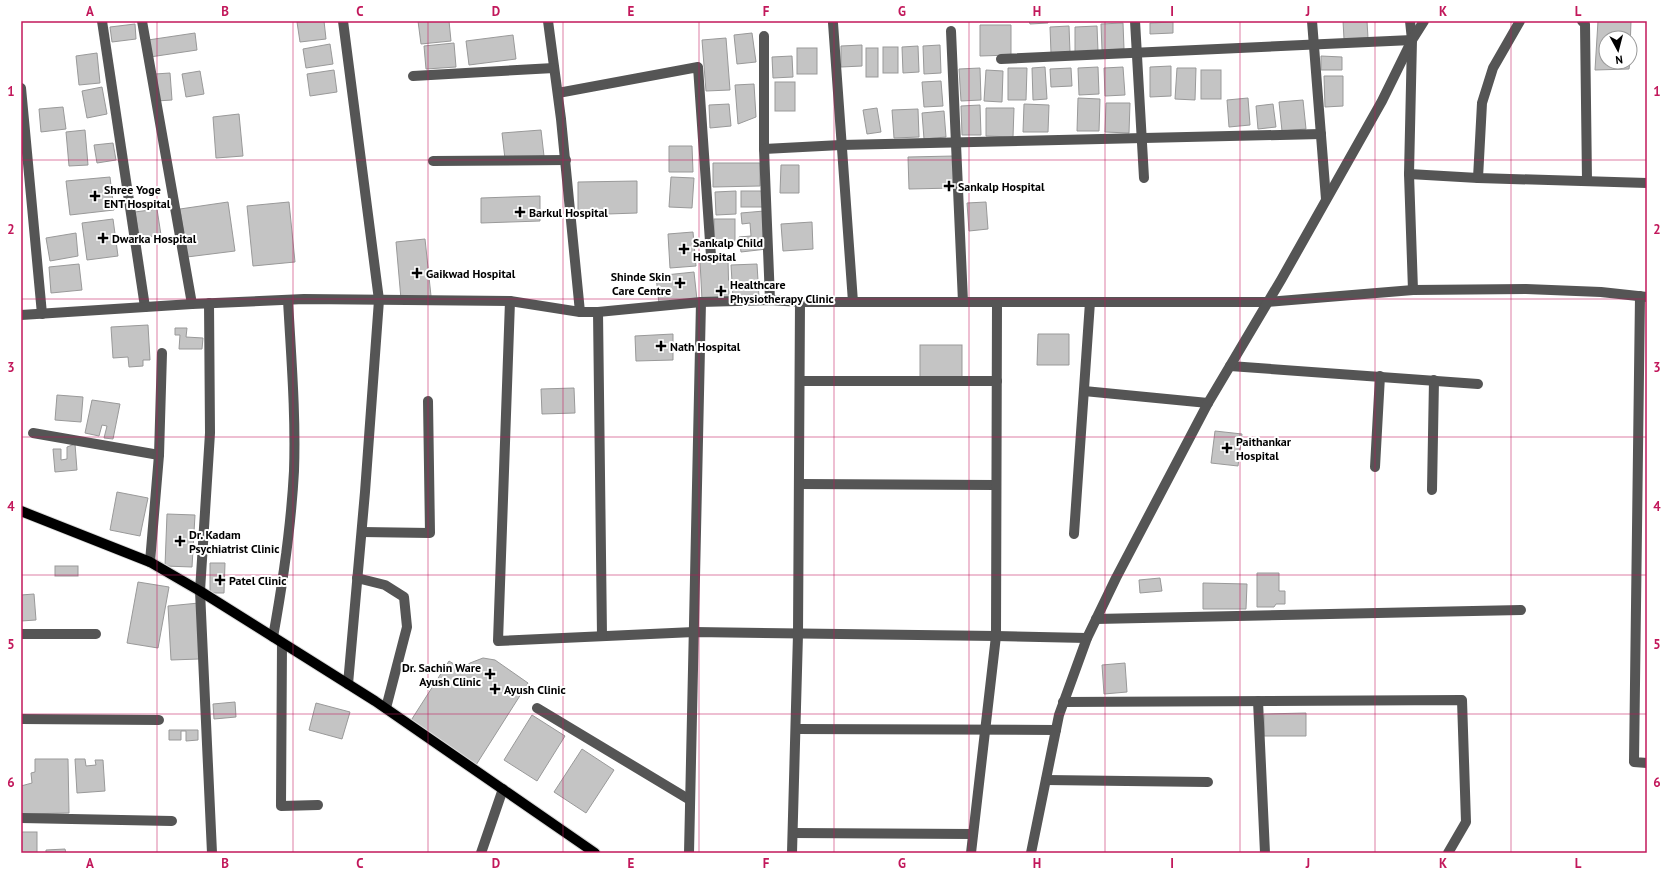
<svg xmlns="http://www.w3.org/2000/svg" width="1668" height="874" font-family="'PT Sans',sans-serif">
	<rect width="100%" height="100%" fill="#fff"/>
	<g fill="#c4c4c4" stroke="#999">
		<path d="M324 21 326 39 300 42 297 22Z"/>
		<path d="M418 21H449L451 41 421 44Z"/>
		<path d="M1029 21H1048V23L1030 24Z"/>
		<path d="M1343 21H1367L1368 38 1344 39Z"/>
		<path d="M1598 21H1631L1630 50V38H1606V62H1630L1629 69 1595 70Z"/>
		<path d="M1173 22V33L1150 34V23Z"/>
		<path d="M1123 23 1124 49 1102 50 1101 24Z"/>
		<path d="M135 24 136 39 112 42 110 27Z"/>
		<path d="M980 25H1011V55L980 56Z"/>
		<path d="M1069 26 1070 52 1051 53 1050 27Z"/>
		<path d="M1097 26 1098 51 1075 52V27Z"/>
		<path d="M195 33 197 50 150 57 148 40Z"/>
		<path d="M752 33 756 62 737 64 734 35Z"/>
		<path d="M513 35 516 59 469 65 466 41Z"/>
		<path d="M726 38 730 90 706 91 702 40Z"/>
		<path d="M454 43 456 67 426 69 424 46Z"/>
		<path d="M330 44 333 64 306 68 303 49Z"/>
		<path d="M862 45V66L841 67V46Z"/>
		<path d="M940 45 941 73 924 74 923 46Z"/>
		<path d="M918 46 919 72 903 73 902 47Z"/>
		<rect x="883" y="47" width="15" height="26"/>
		<rect x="797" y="48" width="20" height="26"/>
		<rect x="866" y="48" width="12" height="29"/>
		<path d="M97 53 100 83 79 85 76 56Z"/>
		<path d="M792 56 793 77 773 78 772 57Z"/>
		<path d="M1321 56 1342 57V70H1321Z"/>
		<path d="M1171 66V96L1150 97V67Z"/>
		<path d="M1045 67 1047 99 1033 100 1032 68Z"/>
		<path d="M1098 67 1099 94 1079 95 1078 68Z"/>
		<path d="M1123 67 1125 95 1105 96 1104 68Z"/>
		<path d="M980 68 981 100 961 101 959 69Z"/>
		<path d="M1008 68H1027L1026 100H1008Z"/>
		<path d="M1071 68 1072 86 1051 87 1050 69Z"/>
		<path d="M1177 68H1196L1195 100 1175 99Z"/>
		<path d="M334 70 337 92 310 96 307 74Z"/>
		<path d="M986 70 1003 71 1002 102 984 101Z"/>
		<rect x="1201" y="70" width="20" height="29"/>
		<path d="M200 71 204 94 186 97 182 74Z"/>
		<path d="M170 73 172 100 156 101 155 74Z"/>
		<path d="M1324 76H1343V106L1325 107Z"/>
		<path d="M941 81 943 106 924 107 922 82Z"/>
		<rect x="775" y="82" width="20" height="29"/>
		<path d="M754 84 756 117 738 124 735 85Z"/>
		<path d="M102 87 107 114 87 118 82 91Z"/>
		<path d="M1078 98 1100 99 1099 131H1077Z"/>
		<path d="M1248 98 1250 125 1229 127 1227 100Z"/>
		<path d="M1303 100 1306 129 1282 131 1279 102Z"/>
		<path d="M1106 103H1130L1129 133 1105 132Z"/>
		<path d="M729 104 731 126 710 128 709 105Z"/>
		<path d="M1024 104 1049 105 1048 132H1023Z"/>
		<path d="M1273 104 1276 127 1258 129 1256 106Z"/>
		<path d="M980 105 981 135H962L961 106Z"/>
		<path d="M63 107 66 129 41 132 39 109Z"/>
		<path d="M877 108 881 132 867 134 863 110Z"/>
		<path d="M986 108H1014L1013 137 986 136Z"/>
		<path d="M918 109 919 137 894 138 892 110Z"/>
		<path d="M944 111 946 137 924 139 922 113Z"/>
		<path d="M239 114 243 156 216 158 213 117Z"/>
		<path d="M85 130 88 165 69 166 66 132Z"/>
		<path d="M541 130 544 156 505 159 502 133Z"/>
		<path d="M113 143 116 160 97 163 94 145Z"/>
		<path d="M669 146H692L693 172H669Z"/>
		<path d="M954 156 955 188 909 189 908 157Z"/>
		<path d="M713 163H760V186L713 187Z"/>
		<path d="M781 165H799V193H780Z"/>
		<path d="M110 177 114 210 70 215 66 181Z"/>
		<path d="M671 177 694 178 692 208 669 207Z"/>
		<path d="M637 181V213L578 215V182Z"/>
		<path d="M736 191V214L716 215 715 192Z"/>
		<rect x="741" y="191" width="24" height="16"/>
		<path d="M540 196V221L481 223V198Z"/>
		<path d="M228 202 235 251 187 257 180 209Z"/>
		<path d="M289 202 295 262 253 266 247 206Z"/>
		<path d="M986 202 988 229 969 231 967 203Z"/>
		<path d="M157 209 161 235 139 238 135 212Z"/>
		<path d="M764 211 767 249 741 252 739 237 751 236 750 223 742 224 741 213Z"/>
		<path d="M113 219 118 256 87 260 82 223Z"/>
		<rect x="714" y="219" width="21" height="26"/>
		<path d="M812 222 813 249 783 251 781 224Z"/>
		<path d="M693 232 696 266 670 268 668 234Z"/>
		<path d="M76 233 78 256 50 261 46 238Z"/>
		<path d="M425 239 431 296 401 299 396 242Z"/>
		<path d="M728 260 729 298 702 300 700 261Z"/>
		<path d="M79 264 82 290 51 293 49 267Z"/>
		<path d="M757 264 759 297 733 298 731 265Z"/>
		<path d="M694 272 697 300 659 304 656 276Z"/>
		<path d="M148 325 150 360H143V366L129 367 128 357 113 358 111 327Z"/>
		<path d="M175 328H187L186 337 203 338 202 349H179L180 335H175Z"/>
		<path d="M673 334V360L636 361 635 336Z"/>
		<path d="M1038 334H1069V365H1037Z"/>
		<rect x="920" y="345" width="42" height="33"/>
		<path d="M574 388 575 413 542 414 541 389Z"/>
		<path d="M57 395 83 397 81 422 55 420Z"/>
		<path d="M92 400 120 404 113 439 104 438 107 426 102 425 99 436 85 433Z"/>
		<path d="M1215 431 1242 434 1238 466 1211 463Z"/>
		<path d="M75 444 77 470 55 472 53 449H61V460L67 459V447Z"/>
		<path d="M117 492 148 498 140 536 110 530Z"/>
		<path d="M167 514 195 515 192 567 165 566Z"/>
		<path d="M210 563H225L224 593H210Z"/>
		<rect x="55" y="566" width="23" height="10"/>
		<path d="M1257 573H1279V591H1285V604H1276L1274 607H1257Z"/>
		<path d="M1160 578 1162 591 1140 593 1139 580Z"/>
		<path d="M138 582 169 587 158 648 127 643Z"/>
		<path d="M1203 583 1247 584 1246 609H1203Z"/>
		<path d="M34 594 36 620 21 621V595Z"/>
		<path d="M199 603V659L171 660 168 606Z"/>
		<path d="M483 658 495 660 528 683 476 765 410 722 449 661 462 669 470 663Z"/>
		<path d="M1125 663 1127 692 1104 694 1102 665Z"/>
		<path d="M235 702 236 717 214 719 213 704Z"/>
		<path d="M316 703 350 712 342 739 309 730Z"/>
		<path d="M1306 713V736H1264V714Z"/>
		<path d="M532 715 565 736 537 781 504 760Z"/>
		<path d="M169 730H198V740L186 741V731H181V740H169Z"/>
		<path d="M582 749 614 770 586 813 554 792Z"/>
		<path d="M35 759H68L69 813 21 814V786L32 783 31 773 35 772Z"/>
		<path d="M75 759H85L86 766 96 765 95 760H103L105 791 77 793Z"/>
		<rect x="21" y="832" width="16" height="21"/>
		<path d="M65 849 66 853H46V850Z"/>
	</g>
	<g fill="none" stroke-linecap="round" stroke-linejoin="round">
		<g stroke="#dbdbdb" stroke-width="12">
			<path id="major" d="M21 511 150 562 200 591 375 701 595 853"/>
		</g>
		<g stroke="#555" stroke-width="10">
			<path d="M102 21 145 307"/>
			<path d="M142 21 192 304"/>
			<path d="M343 21 379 300 365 492 348 684"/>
			<path d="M548 21 561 119 580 312"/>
			<path d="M1135 21 1144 178"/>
			<path d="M1312 21 1326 199"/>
			<path d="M1410 21 1412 40 1409 174 1413 290"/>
			<path d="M1582 21 1585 24 1587 181"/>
			<path d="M833 23 853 302"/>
			<path d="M951 31 963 302"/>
			<path d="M764 36V149L770 300"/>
			<path d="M1001 59 1412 40"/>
			<path d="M413 76 554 68"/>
			<path d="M21 88 42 314"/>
			<path d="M558 93 698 67 711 256"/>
			<path d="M764 149 841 145 1321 134"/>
			<path d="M433 161 566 160"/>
			<path d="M1409 174 1478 178 1647 183"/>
			<path d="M1478 178 1482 103 1493 68 1520 21"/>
			<path d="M1640 296 1634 762 1647 763"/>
			<path d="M510 301 498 641 694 632 996 636 1087 638"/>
			<path d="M209 303 210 433 200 591 212 853"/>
			<path d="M598 312 602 636"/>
			<path d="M21 315 192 304 304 299 510 301 580 312H598L701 302 770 300 800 302H1267L1413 290 1526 289 1601 292 1647 297"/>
			<path d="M1230 366 1478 384"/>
			<path d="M800 381H997"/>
			<path d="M1084 391 1208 403"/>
			<path d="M33 433 159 455"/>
			<path d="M1375 467 1380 376"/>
			<path d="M799 484 996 485"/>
			<path d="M1432 490 1434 380"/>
			<path d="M362 532 430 533 428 401"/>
			<path d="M1074 534 1090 302"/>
			<path d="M150 562 159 455 162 353"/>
			<path d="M357 578 385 585 404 597 407 627 386 708"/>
			<path d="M1096 619 1521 610"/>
			<path d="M21 634H96"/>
			<path d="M273 637C283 582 291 527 294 471 296 414 291 356 288 300"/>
			<path d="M282 643 281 806 318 805"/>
			<path d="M1258 701 1265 853"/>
			<path d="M1063 702 1462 700 1466 822 1448 853"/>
			<path d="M537 708 690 800"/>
			<path d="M21 719 159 720"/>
			<path d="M796 729 1056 730"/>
			<path d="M1046 780 1208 782"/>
			<path d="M21 818 172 821"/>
			<path d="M793 833 973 834"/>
			<path d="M481 853 503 789"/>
			<path d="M689 853 701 302"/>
			<path d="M792 853 798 634 800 302"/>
			<path d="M971 853 996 636 997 302"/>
			<path d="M1031 853 1059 715 1087 638 1116 578 1208 403 1281 280 1382 101 1412 40 1424 21"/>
		</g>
		<use href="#major" stroke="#000" stroke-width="10"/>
	</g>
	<path fill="none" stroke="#c2185b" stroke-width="1" stroke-opacity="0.55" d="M157 21V853M293 21V853M428 21V853M563 21V853M699 21V853M834 21V853M969 21V853M1105 21V853M1240 21V853M1375 21V853M1511 21V853M21 160H1647M21 299H1647M21 437H1647M21 575H1647M21 714H1647"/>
	<g fill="#000" stroke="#fff" stroke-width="1.5">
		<path d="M947 180h4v4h4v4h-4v4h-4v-4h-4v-4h4z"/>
		<path d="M93 190h4v4h4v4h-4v4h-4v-4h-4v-4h4z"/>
		<path d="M518 206h4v4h4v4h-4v4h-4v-4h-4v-4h4z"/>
		<path d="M101 232h4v4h4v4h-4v4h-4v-4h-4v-4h4z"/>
		<path d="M682 243h4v4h4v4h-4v4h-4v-4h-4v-4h4z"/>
		<path d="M415 267h4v4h4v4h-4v4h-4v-4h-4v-4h4z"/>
		<path d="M678 277h4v4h4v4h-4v4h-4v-4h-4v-4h4z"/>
		<path d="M719 285h4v4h4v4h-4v4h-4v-4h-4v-4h4z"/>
		<path d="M659 340h4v4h4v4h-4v4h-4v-4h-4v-4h4z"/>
		<path d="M1225 442h4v4h4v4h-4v4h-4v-4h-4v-4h4z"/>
		<path d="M178 535h4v4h4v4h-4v4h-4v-4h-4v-4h4z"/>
		<path d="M218 574h4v4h4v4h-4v4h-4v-4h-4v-4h4z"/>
		<path d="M488 668h4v4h4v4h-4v4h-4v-4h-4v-4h4z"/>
		<path d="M493 683h4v4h4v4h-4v4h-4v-4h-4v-4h4z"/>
	</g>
	<g text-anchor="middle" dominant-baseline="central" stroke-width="4" stroke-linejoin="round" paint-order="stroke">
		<g font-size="12" font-weight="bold" fill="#000" stroke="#fff" text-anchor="start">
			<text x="958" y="186">Sankalp Hospital</text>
			<text x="104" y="189">Shree Yoge<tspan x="104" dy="14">ENT Hospital</tspan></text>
			<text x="529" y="212">Barkul Hospital</text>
			<text x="112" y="238">Dwarka Hospital</text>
			<text x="693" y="242">Sankalp Child<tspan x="693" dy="14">Hospital</tspan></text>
			<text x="426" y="273">Gaikwad Hospital</text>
			<text x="671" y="276" text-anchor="end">Shinde Skin<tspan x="671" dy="14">Care Centre</tspan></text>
			<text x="730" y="284">Healthcare<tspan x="730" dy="14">Physiotherapy Clinic</tspan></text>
			<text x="670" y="346">Nath Hospital</text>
			<text x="1236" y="441">Paithankar<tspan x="1236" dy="14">Hospital</tspan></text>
			<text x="189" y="534">Dr. Kadam<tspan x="189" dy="14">Psychiatrist Clinic</tspan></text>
			<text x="229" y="580">Patel Clinic</text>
			<text x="481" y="667" text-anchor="end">Dr. Sachin Ware<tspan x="481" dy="14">Ayush Clinic</tspan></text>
			<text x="504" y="689">Ayush Clinic</text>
		</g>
	</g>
	<rect width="1668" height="874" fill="none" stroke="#ffffff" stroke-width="44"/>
	<g transform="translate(1618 50) rotate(173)"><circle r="19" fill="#ffffff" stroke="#999999"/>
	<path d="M0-3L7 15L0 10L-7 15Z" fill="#000000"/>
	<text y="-6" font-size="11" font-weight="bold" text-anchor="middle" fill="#000000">N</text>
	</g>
	<rect x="22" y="22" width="1624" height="830" fill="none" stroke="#c2185b" stroke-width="1.5"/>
	<g font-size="13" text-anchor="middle" font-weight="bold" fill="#c2185b">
		<text x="90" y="16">A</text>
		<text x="225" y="16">B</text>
		<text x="360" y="16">C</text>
		<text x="496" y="16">D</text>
		<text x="631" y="16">E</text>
		<text x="766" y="16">F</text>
		<text x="902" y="16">G</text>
		<text x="1037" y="16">H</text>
		<text x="1172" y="16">I</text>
		<text x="1308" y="16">J</text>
		<text x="1443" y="16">K</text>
		<text x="1578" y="16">L</text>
		<text x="11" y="96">1</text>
		<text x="1657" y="96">1</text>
		<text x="11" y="234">2</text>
		<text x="1657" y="234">2</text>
		<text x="11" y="372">3</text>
		<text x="1657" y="372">3</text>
		<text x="11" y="511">4</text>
		<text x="1657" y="511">4</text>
		<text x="11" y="649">5</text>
		<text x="1657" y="649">5</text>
		<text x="11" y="787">6</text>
		<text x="1657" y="787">6</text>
		<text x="90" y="868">A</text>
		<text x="225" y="868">B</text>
		<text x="360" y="868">C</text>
		<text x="496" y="868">D</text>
		<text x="631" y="868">E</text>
		<text x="766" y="868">F</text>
		<text x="902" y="868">G</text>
		<text x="1037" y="868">H</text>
		<text x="1172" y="868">I</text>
		<text x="1308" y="868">J</text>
		<text x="1443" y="868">K</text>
		<text x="1578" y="868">L</text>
	</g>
</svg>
